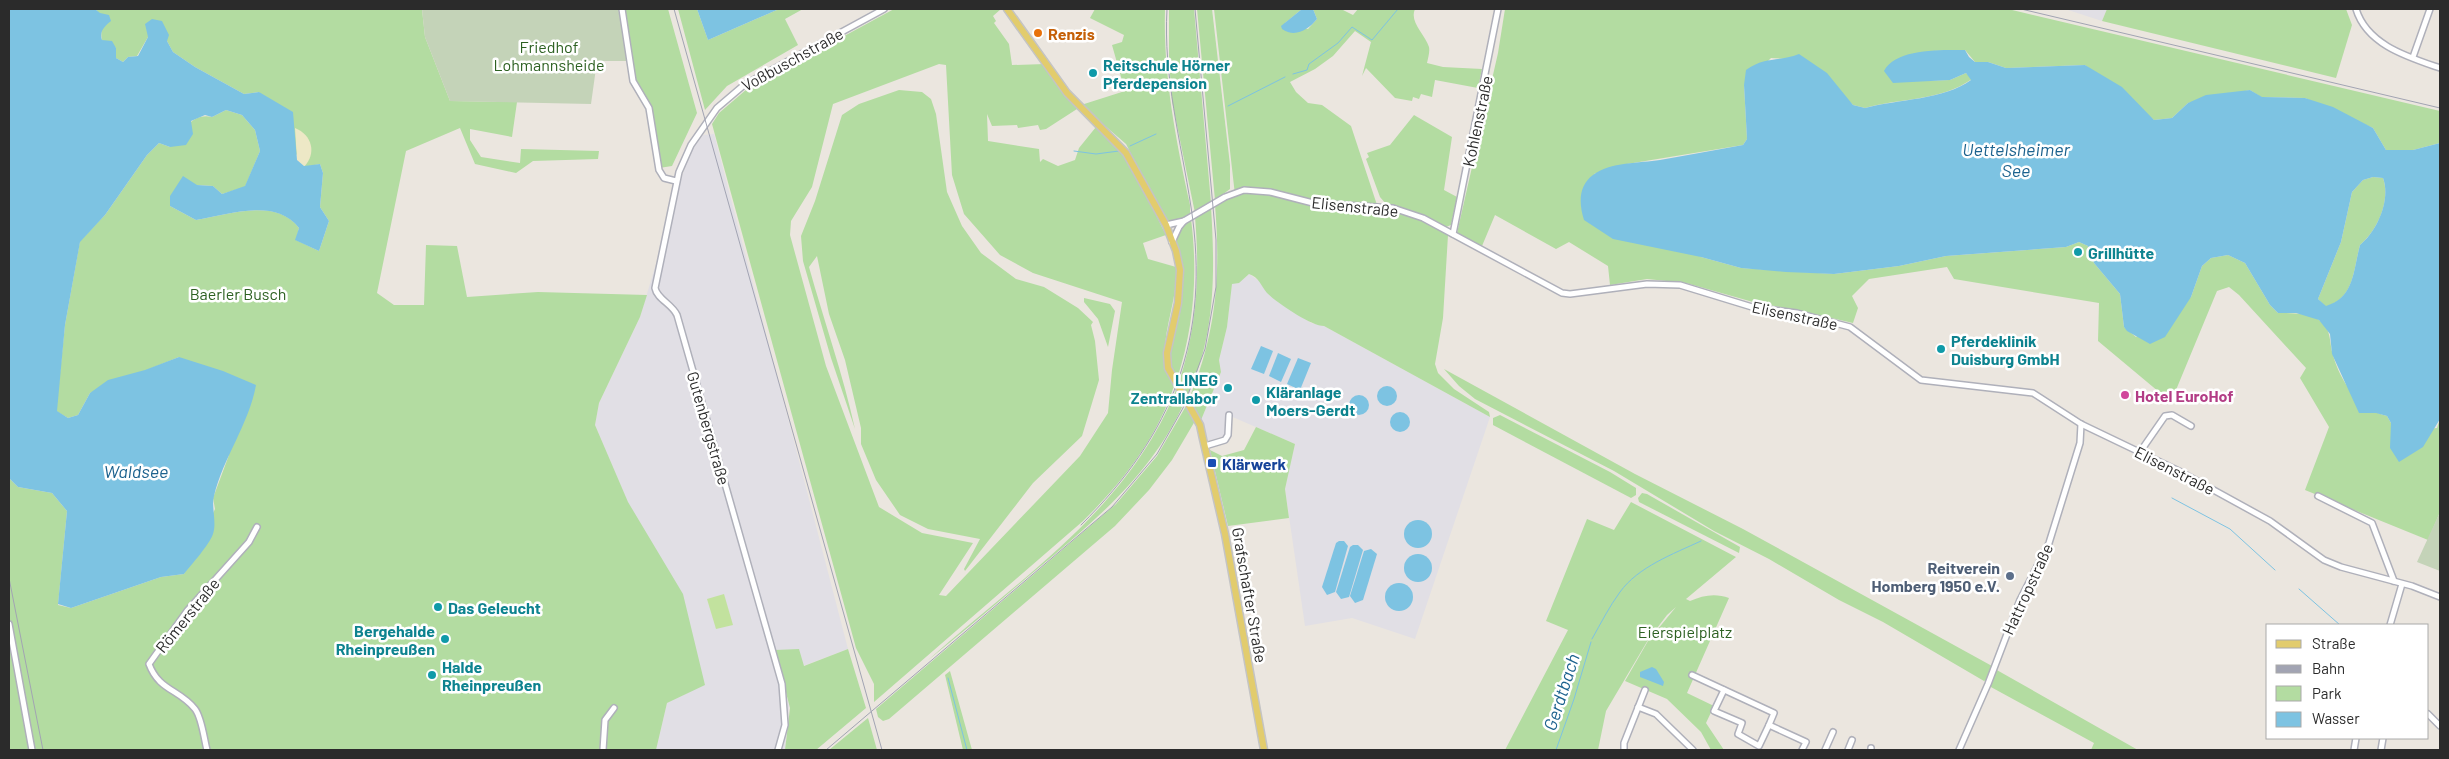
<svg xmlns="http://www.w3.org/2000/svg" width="2449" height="759" font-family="Barlow,sans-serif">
	<rect width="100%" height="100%" fill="#ebe6df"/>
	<g fill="#e1dfe5">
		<path d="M2065 9H2107L2102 21Z"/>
		<path d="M714 134 848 649 803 666 776 650 789 706 785 750H656L667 703 705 684 595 425 599 403 640 317 689 154 703 135Z"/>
		<path d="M1249 274 1259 281 1271 296 1311 323 1324 326 1490 417 1415 639 1352 618 1305 626 1285 489 1295 444 1228 415 1224 436 1208 441 1201 420 1221 372 1219 360 1227 327 1232 283 1241 281Z"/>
	</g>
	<g fill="#b3dca1" fill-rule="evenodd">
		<path d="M95 9H422L425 37 450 101 517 102 512 137 470 129V140L481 157 520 163 521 149 599 151 598 159 533 161 516 173 475 164 460 128 406 151 377 293 394 305H424L426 245 457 246 467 297 538 292 647 295 640 317 599 403 595 425 628 502 683 594 705 685 667 703 656 750H9V478L18 487 52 493 67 511 58 605 71 608 161 577 184 574 215 509 213 498 229 455 179 357 90 393 78 415 68 418 56 411 65 325 80 241 105 215 147 155 159 143 170 147C181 133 192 112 212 117L226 110 242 115 255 130 260 151 245 187 222 194 213 186 197 185 170 206 196 220C228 215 276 197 299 228L296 240 319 251 329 221 320 207 323 173 320 164 304 167 259 92 244 94 195 67 173 52 167 41 148 37 137 56 128 57 123 62 116 58V48L102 40C99 27 108 20 95 9Z"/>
		<path d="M618 9H668L697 113 672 166 659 168 650 108 634 80Z"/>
		<path d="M678 9H697L708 40 779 9H803L785 19 798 45 727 86 705 110Z"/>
		<path d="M894 9H1001L993 16 996 21 994 23 1009 44 1012 65 1045 64 1077 109 1046 129 1040 130 1038 125 1018 128 1017 125 992 126 987 114 988 141 1039 149 1040 162 1043 159 1058 166 1075 160 1079 148 1096 127C1130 154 1147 197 1166 235L1143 243 1148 259 1176 267C1179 308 1151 348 1174 386 1157 438 1121 484 1083 521L874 702V684L856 648 712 124 719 113 747 89ZM939 64 946 65 952 175 964 214 1000 255 1033 273 1122 302 1112 370 1108 413 1080 456 946 596 939 595 973 543 922 533 879 507 826 366 790 235 791 221 812 187 833 104Z"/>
		<path d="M1095 9H1165C1163 76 1176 140 1190 205V215C1183 220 1174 224 1165 220L1126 144 1081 105 1125 91 1112 45 1122 42 1124 35 1090 18Z"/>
		<path d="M1169 9H1194L1211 203 1195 213 1172 101 1169 61Z"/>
		<path d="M1197 9H1212L1230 165V189L1215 200Z"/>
		<path d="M1214 9H1302L1285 23 1308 29 1317 19 1313 9H1341L1353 15 1358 9H1415C1409 22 1425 34 1429 47 1430 52 1428 58 1427 63L1443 67 1482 69 1478 88 1435 80 1432 97 1421 94 1419 99 1413 97 1412 101 1395 98 1366 68 1362 76 1371 42 1355 31 1333 56 1315 69 1290 82 1296 92 1308 103 1322 105 1351 126 1378 208 1420 219 1448 235 1443 318 1435 364 1438 373 1454 389 1489 412 1490 417 1324 326C1311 326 1277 303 1267 293 1261 286 1259 277 1249 274L1239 283 1232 284 1227 327 1219 360 1221 372 1201 420 1189 399C1216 334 1221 276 1215 205L1235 195Z"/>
		<path d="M1505 9H2008L2440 111V143L2413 150H2386L2373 128 2305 98 2261 97 2250 90 2188 103 2172 118 2154 120 2085 65 2006 68 1988 62H1975L1965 50 1931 51 1923 81 1950 80 1966 73 1972 79C1941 101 1900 98 1865 108L1853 105 1798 55 1789 59 1771 58 1744 85 1747 139 1743 145 1627 164 1594 174 1701 257 1741 268 1834 274 1899 266 1946 256 2066 247 2079 242 2088 246 2094 263 2120 294 2124 327 2136 337 2191 297 2202 266 2211 258 2228 255 2245 263 2270 305 2278 313C2290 313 2309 313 2319 320 2332 329 2329 342 2333 355 2340 381 2359 409 2387 416L2391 423V433L2437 428 2440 419V512L2428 540 2305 490 2329 427 2300 378 2306 368 2239 295 2229 287 2217 291 2171 402 2098 341 2099 303 1954 279 1947 267 1869 279 1852 296 1858 308 1853 323 1801 311 1753 302 1686 283 1647 279 1610 285 1608 266 1569 242 1556 249 1495 215 1482 246 1457 233 1498 53Z"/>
		<path d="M2107 9H2346L2352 25 2336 78 2102 21Z"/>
		<path d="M899 90 922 92 931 99 936 114 947 192 962 226 981 253 1016 279 1044 287 1078 308 1093 322 1091 325 1095 341 1099 380 1082 436 1033 483 965 571 964 569 980 539 928 529 900 515 876 480 861 444V428L845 360 829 314 817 256 809 267C824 321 843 374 855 429L831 358 803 261 801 236 815 201 842 115 859 104Z"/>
		<path d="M1414 115 1452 137 1444 190 1457 197 1451 225 1446 227 1413 211 1386 204 1380 197 1366 159 1369 157 1367 153 1390 145Z"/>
		<path d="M2373 177 2383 178C2391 201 2377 231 2360 245 2353 270 2355 297 2326 307L2318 299 2341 242 2352 192 2363 180Z"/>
		<path d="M1211 207C1215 271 1216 337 1187 396L1179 382C1197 327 1200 275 1195 217Z"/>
		<path d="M1191 219C1198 274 1194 327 1177 379L1171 366 1170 352 1180 313 1184 271 1176 240 1181 227Z"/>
		<path d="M1084 298 1110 304 1115 311 1108 347 1098 319 1084 302Z"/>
		<path d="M1444 369 1635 474 1743 529 1992 666 1988 679 1984 681 1883 622 1839 600 1769 559 1714 531 1614 471 1475 399 1459 386Z"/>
		<path d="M1176 390 1184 403C1151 476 1090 525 1030 575 996 604 962 633 927 661 1021 577 1127 511 1176 390Z"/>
		<path d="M1186 406 1195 421 1172 460 1149 490 1115 526 889 719 883 721 878 717 876 709 1116 504 1157 456Z"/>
		<path d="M1500 415 1610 472 1636 488V495L1631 498 1493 425V418Z"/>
		<path d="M1256 427 1295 444 1285 489 1289 518 1228 526 1210 450 1222 456 1244 450Z"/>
		<path d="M1642 493 1647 494 1740 547 1739 553 1639 502 1638 498Z"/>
		<path d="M1631 502 1736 557 1686 599 1690 601C1703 595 1716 593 1729 598L1687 693 1714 706 1706 723 1724 750H1711L1701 732 1667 699 1625 681 1648 641 1676 607 1667 615 1648 640 1606 711 1598 750H1505L1568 630 1546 621 1587 519 1614 530Z"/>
		<path d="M799 649 804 666 848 649 866 708 816 750H785L790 708 775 650Z"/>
		<path d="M1995 669 2138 750H2091L2094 743 1989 686Z"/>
		<path d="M950 671 972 750H963L945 675Z"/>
		<path d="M868 718 877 750H829Z"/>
	</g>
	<path fill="#ede8c6" d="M295 128C312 135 317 153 304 167L297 160Z"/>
	<g fill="#c4d3b8">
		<path d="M422 9H618L629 61H597L591 104 450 101 425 37Z"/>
		<path d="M2440 512V571L2417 562Z"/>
	</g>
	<path fill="#c2e29e" d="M724 594 733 625 716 629 707 599Z"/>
	<g fill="#7dc3e2" fill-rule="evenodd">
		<path d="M18 9H95L100 13 109 15 111 21C105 26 99 31 102 40L112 41 116 48V58L123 62 128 57 138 56 148 37 145 24 152 19 162 21 169 35 167 41 173 52 195 67 244 94 259 92 293 112 297 160 304 166 320 164 323 173 320 207 329 221 319 251 295 240 299 228C275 197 228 215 196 220L170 206V196L183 176 197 185 213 186 222 194 245 186 260 151 255 130 242 115 226 110 212 117 205 115 191 121 193 134 186 145 170 147 159 143 147 155 105 215 80 242 65 325 57 411 68 418 78 415 90 393 108 380 145 370 179 357 223 371 256 385C249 424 223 458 214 496 211 506 217 522 213 534 209 545 192 564 184 574L161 577 71 608 58 604 67 511 52 493 18 487 9 478V10Z"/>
		<path d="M697 9H779L708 40Z"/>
		<path d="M1302 9H1313L1317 19C1308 30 1295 38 1282 29L1281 26Z"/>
		<path d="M1965 50 1969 57 1975 62H1988L2006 68 2085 65 2122 87 2154 120 2172 118 2188 103 2206 95 2250 90 2262 97 2305 98 2333 107 2373 128 2386 150H2413L2440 143V419L2423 447 2399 462 2390 448 2391 423 2387 416 2376 413H2359L2332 354 2330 334 2319 320 2296 313H2278L2270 305 2245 263 2228 255 2211 258 2202 266 2191 297 2165 337 2150 344 2127 331 2124 327 2120 294 2094 263 2088 246 2079 242 2066 247 1946 256 1899 266 1834 274 1786 272 1741 268 1701 257 1613 239 1584 220C1579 204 1578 186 1593 175 1610 162 1640 163 1660 160 1688 155 1716 150 1743 145L1747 139 1744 85 1746 70C1765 56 1779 62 1799 54L1827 73 1853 105 1865 108C1898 99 1944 100 1971 80L1966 73 1950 80 1893 83 1884 71C1896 48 1942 50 1965 50ZM2373 177 2383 178C2391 200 2377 231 2360 245 2353 270 2355 297 2326 306L2318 299 2341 242 2352 192 2363 180Z"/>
		<path d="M1261 346 1273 351 1264 374 1251 369Z"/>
		<path d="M1278 353 1291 359 1281 382 1269 376Z"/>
		<path d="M1298 358 1311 363 1300 390 1287 384Z"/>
		<circle cx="1387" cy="396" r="10"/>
		<circle cx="1359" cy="405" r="10"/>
		<circle cx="1400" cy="422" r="10"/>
		<circle cx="1418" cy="534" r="14"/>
		<path d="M1339 541H1344L1348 546 1335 592 1327 595 1322 587 1336 543Z"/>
		<path d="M1353 545H1358L1363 550 1349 597 1341 599 1336 592 1350 547Z"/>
		<path d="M1371 549 1377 554 1363 600 1355 603 1350 596 1364 551Z"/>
		<circle cx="1418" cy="568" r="14"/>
		<circle cx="1399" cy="597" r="14"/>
		<path d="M1652 667 1656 669 1664 682 1663 686 1640 677V672Z"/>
	</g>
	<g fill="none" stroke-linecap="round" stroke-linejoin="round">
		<g stroke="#7dc3e2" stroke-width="1">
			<path d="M1293 74 1307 70 1309 64 1338 43 1352 27 1372 40 1398 9"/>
			<path d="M1228 106 1285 77"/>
			<path d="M1130 146 1156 134"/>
			<path d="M1074 151 1096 154 1119 151"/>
			<path d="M2172 498 2230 529 2275 570"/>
			<path d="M2299 589 2340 625"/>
			<path d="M1592 639C1601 623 1609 607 1620 592 1638 567 1673 554 1701 541"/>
			<path d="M948 678 967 750"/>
			<path d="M1556 750 1574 699 1591 642"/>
		</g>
		<g stroke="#afb0ba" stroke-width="8">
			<g id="minor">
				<path d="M622 9 633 81 649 108 659 170 664 178 676 181"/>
				<path d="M2356 9C2367 45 2408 57 2440 68"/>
				<path d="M2413 57 2430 9"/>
				<path d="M1166 225 1184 221 1225 197 1244 190 1270 192 1313 203 1393 208 1423 218 1562 293 1570 294 1647 284 1680 285 1752 307 1797 313 1850 327 1921 380 2033 393 2081 424 2179 471 2270 521 2324 560 2341 567 2412 586 2440 597"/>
				<path d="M1453 234 1498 9"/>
				<path d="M1172 242 1179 227 1184 221"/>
				<path d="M1205 446 1225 440 1228 435 1229 415"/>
				<path d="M2140 452 2165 416 2172 415 2191 426"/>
				<path d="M2318 496 2372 523 2394 581"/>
				<path d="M9 624 32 750"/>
				<path d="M2390 625 2402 584"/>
				<path d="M1692 675 1774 713 1769 725 1806 742 1802 750"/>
				<path d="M1724 690 1714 711 1742 723 1738 734 1759 746 1769 725"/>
				<path d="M1638 707 1656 714 1693 750"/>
				<path d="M2428 714 2440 726"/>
				<path d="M207 750C204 739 202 718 195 709 179 689 159 691 149 664L187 611 249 542 257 527"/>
				<path d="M603 750 605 720 614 708"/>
				<path d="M778 750 785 725 782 684 677 315C672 304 657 299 655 288L679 172 691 145 717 108 744 85 884 9"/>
				<path d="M1624 750V743L1645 690"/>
				<path d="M1825 750 1833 732"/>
				<path d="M1848 750 1852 740"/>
				<path d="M1871 750V748"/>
				<path d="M1959 750 1988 684 2020 600 2049 543 2080 443 2081 424"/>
				<path d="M2354 750 2356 738"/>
				<path d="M2381 750 2383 738"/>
			</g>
		</g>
		<g stroke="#c4c4c4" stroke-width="9">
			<path id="major" d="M1007 9 1067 93 1126 153 1166 225 1176 251 1180 270 1178 303 1167 353 1168 368 1200 425 1203 439 1225 534 1264 750"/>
		</g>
		<use href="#minor" stroke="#fff" stroke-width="5"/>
		<use href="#major" stroke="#e2cc6d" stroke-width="6"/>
		<g stroke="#a2a4b3" stroke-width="1">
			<path d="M674 9 882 750"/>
			<path d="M2021 9 2440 108"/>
			<path d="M1081 525C1173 434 1211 337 1191 207 1181 141 1163 77 1167 9"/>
			<path d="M9 578 43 750"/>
			<path d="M826 750 1112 507 1157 454 1183 408 1205 349 1216 287V240L1195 9"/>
		</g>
	</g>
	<circle fill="#e8710a" stroke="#fff" stroke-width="2" cx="1038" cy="33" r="5"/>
	<g fill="#0f9aa8" stroke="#fff" stroke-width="2">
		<circle cx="1093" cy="73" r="5"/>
		<circle cx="2078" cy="252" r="5"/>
		<circle cx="1941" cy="349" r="5"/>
		<circle cx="1228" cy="388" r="5"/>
		<circle cx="1256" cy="400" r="5"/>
		<circle cx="438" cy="607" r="5"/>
		<circle cx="445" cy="639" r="5"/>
		<circle cx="432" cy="675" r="5"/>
	</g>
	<circle fill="#d1479c" stroke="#fff" stroke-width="2" cx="2125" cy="395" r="5"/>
	<rect fill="#1a4fb4" stroke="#fff" stroke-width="2" x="1207" y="458" width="10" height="10" rx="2.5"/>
	<circle fill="#5c6f8a" stroke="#fff" stroke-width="2" cx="2010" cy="576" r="5"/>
	<g text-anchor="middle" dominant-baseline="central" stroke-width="5" stroke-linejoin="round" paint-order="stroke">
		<g font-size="16" font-weight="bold" fill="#c56008" stroke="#fff" text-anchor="start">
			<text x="1048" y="33">Renzis</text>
		</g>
		<g font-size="16" fill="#2d6122" stroke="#fff">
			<text x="549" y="46">Friedhof<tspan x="549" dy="18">Lohmannsheide</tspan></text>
			<text x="238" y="293">Baerler Busch</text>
			<text x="1685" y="631">Eierspielplatz</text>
		</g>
		<g font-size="16" fill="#2b2b2b" stroke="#fff">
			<text transform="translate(792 59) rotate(-29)">Voßbuschstraße</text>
			<text transform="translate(1477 121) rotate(-78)">Kohlenstraße</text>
			<text transform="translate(1355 206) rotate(6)">Elisenstraße</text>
			<text transform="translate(1795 315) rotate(12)">Elisenstraße</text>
			<text transform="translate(709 428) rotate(74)">Gutenbergstraße</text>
			<text transform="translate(2175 470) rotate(27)">Elisenstraße</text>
			<text transform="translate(2027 589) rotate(-65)">Hattropstraße</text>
			<text transform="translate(1250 595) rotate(80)">Grafschafter Straße</text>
			<text transform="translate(187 615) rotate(-51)">Römerstraße</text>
		</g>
		<g font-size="16" font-weight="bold" fill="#0d838f" stroke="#fff" text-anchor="start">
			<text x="1103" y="64">Reitschule Hörner<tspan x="1103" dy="18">Pferdepension</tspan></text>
			<text x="2088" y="252">Grillhütte</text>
			<text x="1951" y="340">Pferdeklinik<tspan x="1951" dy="18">Duisburg GmbH</tspan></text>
			<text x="1218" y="379" text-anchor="end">LINEG<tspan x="1218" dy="18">Zentrallabor</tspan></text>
			<text x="1266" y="391">Kläranlage<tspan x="1266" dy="18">Moers-Gerdt</tspan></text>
			<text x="448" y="607">Das Geleucht</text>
			<text x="435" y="630" text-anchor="end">Bergehalde<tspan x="435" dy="18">Rheinpreußen</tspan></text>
			<text x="442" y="666">Halde<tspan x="442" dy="18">Rheinpreußen</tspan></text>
		</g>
		<g font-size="16" font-weight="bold" fill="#b23c85" stroke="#fff" text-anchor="start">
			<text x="2135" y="395">Hotel EuroHof</text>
		</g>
		<g font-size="16" font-weight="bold" fill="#164399" stroke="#fff" text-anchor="start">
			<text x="1222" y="463">Klärwerk</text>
		</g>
		<g font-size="16" font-weight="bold" fill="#4e5e75" stroke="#fff" text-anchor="end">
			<text x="2000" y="567">Reitverein<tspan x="2000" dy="18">Homberg 1950 e.V.</tspan></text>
		</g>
		<g font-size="18" font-style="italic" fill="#1c628e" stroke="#fff">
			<text x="2016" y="149">Uettelsheimer<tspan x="2016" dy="21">See</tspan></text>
			<text x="136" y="471">Waldsee</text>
			<text transform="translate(1561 692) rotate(-72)">Gerdtbach</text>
		</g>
	</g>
	<rect width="2449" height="759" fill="none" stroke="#2b2b2b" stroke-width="20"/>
	<rect x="2266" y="624" width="162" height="115" fill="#ffffff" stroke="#aaaaaa"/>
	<rect x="2276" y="640" width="25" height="8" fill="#e2cc6d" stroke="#aaaaaa"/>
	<text x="2312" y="649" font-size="15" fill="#2b2b2b">Straße</text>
	<rect x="2276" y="665" width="25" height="8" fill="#a2a4b3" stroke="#aaaaaa"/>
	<text x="2312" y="674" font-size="15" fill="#2b2b2b">Bahn</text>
	<rect x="2276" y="686" width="25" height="15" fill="#b3dca1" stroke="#aaaaaa"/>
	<text x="2312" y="699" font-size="15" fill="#2b2b2b">Park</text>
	<rect x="2276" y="712" width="25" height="15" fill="#7dc3e2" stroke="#aaaaaa"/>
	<text x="2312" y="724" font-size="15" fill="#2b2b2b">Wasser</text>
</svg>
